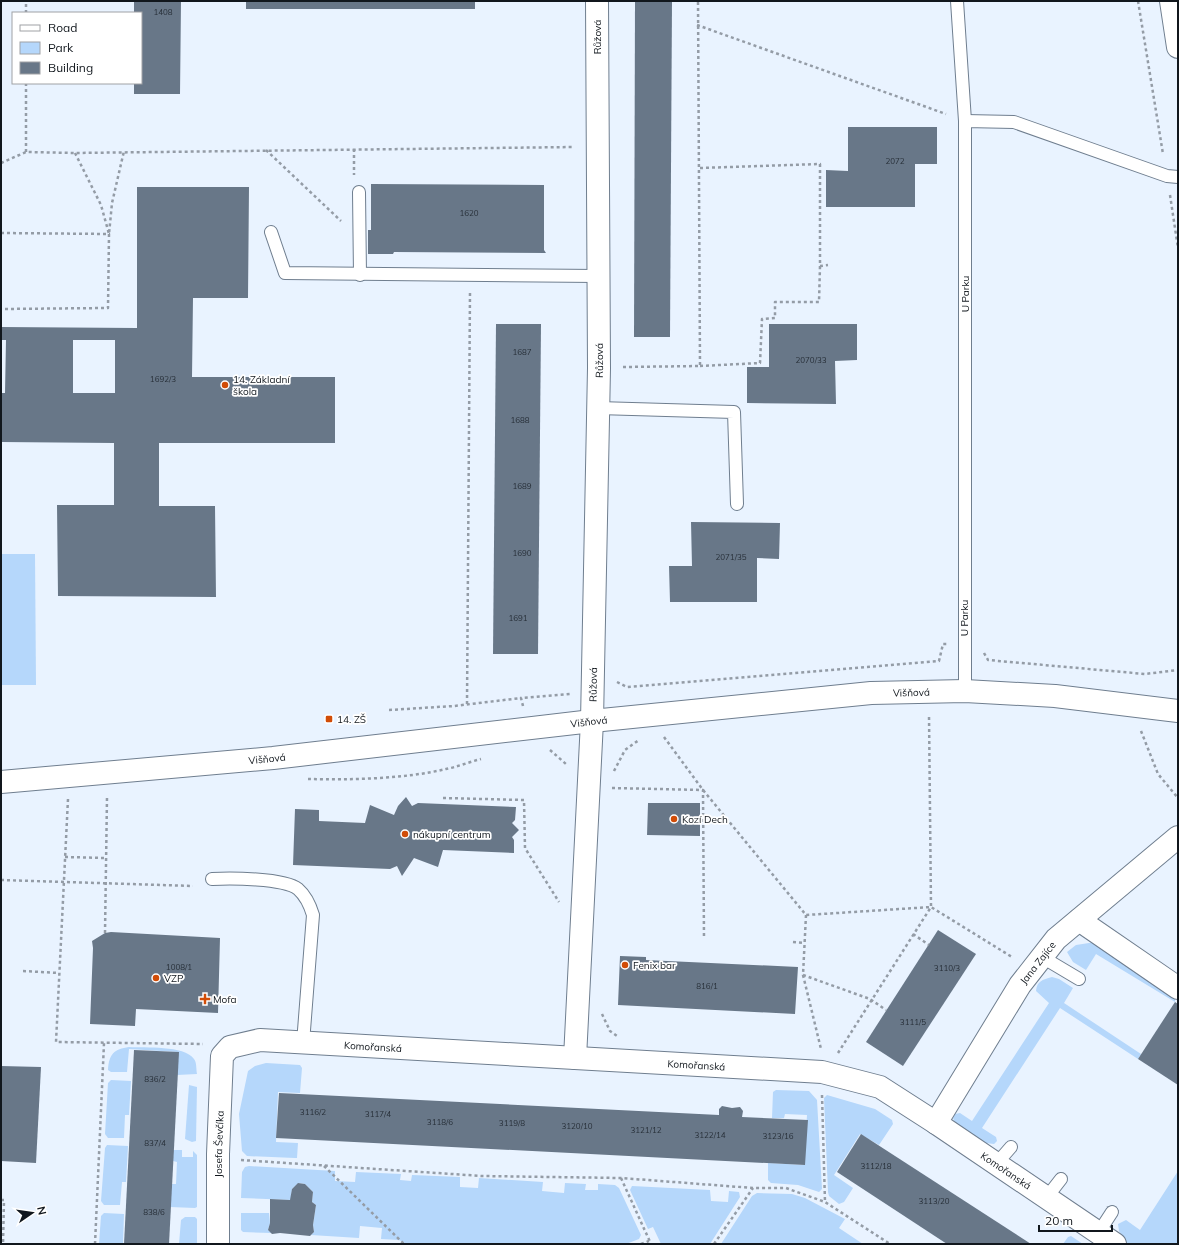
<svg xmlns="http://www.w3.org/2000/svg" width="1179" height="1245" font-family="Mulish,sans-serif">
	<rect width="100%" height="100%" fill="#e9f3ff"/>
	<g fill="#b5d7fb">
		<path d="M1 554H35L36 685H1Z"/>
		<path d="M1102 941 1175 993V1002L1096 954 1086 970 1073 962 1067 952 1076 945Z"/>
		<path d="M1052 977 1059 979 1073 988 1064 1003 1141 1054 1138 1059 1060 1008 982 1128 996 1137 997 1141 994 1144 986 1143 955 1123 953 1118 955 1114 960 1113 972 1121 1049 1003 1036 991C1037 981 1042 980 1052 977Z"/>
		<path d="M129 1047C145 1048 184 1045 194 1059 197 1063 196 1069 197 1074L177 1075 178 1052 129 1049 127 1072H111L108 1070C109 1054 114 1049 129 1047Z"/>
		<path d="M266 1063 300 1065 302 1068 300 1093 278 1092 276 1142 298 1143 297 1158H295L247 1156 242 1151 239 1114 248 1071 255 1066Z"/>
		<path d="M111 1080 131 1081 129 1115H125L124 1138H108L105 1134 108 1083Z"/>
		<path d="M189 1085 197 1087 196 1141 192 1142 185 1139Z"/>
		<path d="M776 1090 809 1091 817 1100 822 1189 819 1192 798 1185 771 1183 768 1180V1163L804 1165 807 1115 785 1114 784 1118H772L773 1092Z"/>
		<path d="M827 1095 875 1109 892 1120 893 1124 879 1145 860 1134 834 1175 853 1188 844 1202 839 1204 829 1196 828 1192 824 1098Z"/>
		<path d="M107 1145 128 1146 126 1182H122L120 1205H104L101 1201 105 1148Z"/>
		<path d="M173 1150H182V1157H193V1151L197 1155V1207L195 1208 170 1207 171 1184H176L177 1162 173 1161Z"/>
		<path d="M249 1166 335 1171V1181L355 1182 356 1172 401 1174 400 1180 411 1181 412 1175 460 1177V1187L478 1188 479 1178 543 1182 542 1191 564 1193 565 1183 586 1184 585 1190H598V1184L615 1185 619 1188 641 1235 639 1239 626 1244H407L399 1240 381 1239 382 1228 360 1226 359 1238 311 1235 314 1232 313 1225 316 1205 312 1202 313 1192 305 1184 299 1183 292 1189 291 1200 241 1198 242 1172 245 1167Z"/>
		<path d="M1178 1171V1244H1128L1119 1231 1118 1224 1126 1220 1140 1230Z"/>
		<path d="M632 1186 710 1190 711 1201 728 1202 729 1191 739 1192 740 1197 710 1244H661L653 1227 648 1229 630 1190Z"/>
		<path d="M757 1193 792 1194 805 1198 845 1219 839 1228 863 1244H721L752 1196Z"/>
		<path d="M104 1213 124 1214 123 1244H99L101 1216Z"/>
		<path d="M241 1213H269L270 1223 268 1230 272 1233 243 1232 241 1230Z"/>
		<path d="M185 1217H195L197 1219V1244H179L181 1220Z"/>
		<path d="M1071 1236 1083 1244H1063L1068 1237Z"/>
	</g>
	<g fill="#687788" fill-rule="evenodd">
		<path d="M134 1H181L180 94H134V83H141V13H134Z"/>
		<rect x="246" y="1" width="229" height="8"/>
		<path d="M635 1H672L670 337H634Z"/>
		<path d="M848 127H937V164H915V207H826V170L848 171Z"/>
		<path d="M371 184 544 185V250L546 253 394 252 393 254H368V230H371Z"/>
		<path d="M137 187H249L248 298H193L192 377H335V443H159V506H215L216 597 58 596 57 505H114V443L1 442V393H5L6 340H1V327L137 328ZM73 340H115V393H73Z"/>
		<path d="M496 324H541L538 654H493Z"/>
		<path d="M769 324H857V360L835 361 836 404 747 403V367H769Z"/>
		<path d="M691 522 780 523 779 559 757 558V602H670L669 566H692Z"/>
		<path d="M406 797 412 806 418 803 516 807 515 820 512 823 519 830 512 837 514 840V853L443 850 438 867 414 858 402 876 397 866 390 869 293 865 295 809 319 810V821L365 823 370 805 394 815 398 806Z"/>
		<path d="M648 803H700V836L647 835Z"/>
		<path d="M938 930 976 954 903 1066 866 1042Z"/>
		<path d="M111 932 220 938 218 1013 136 1009 135 1026 90 1024 93 948 92 941 105 933Z"/>
		<path d="M620 956 646 957V960L798 967 795 1014 618 1005Z"/>
		<path d="M1175 1002 1178 1004V1085L1138 1059Z"/>
		<path d="M134 1050 179 1052 169 1244H124Z"/>
		<path d="M1 1066 41 1067 36 1163 1 1161Z"/>
		<path d="M279 1093 719 1115V1109L722 1106 732 1108 740 1107 743 1111 742 1117 808 1120 805 1165 276 1138Z"/>
		<path d="M861 1134 1031 1244H947L837 1172Z"/>
		<path d="M298 1183 305 1184 313 1192 312 1202 316 1205 313 1225 314 1232 310 1236 280 1233 272 1234 268 1230 270 1223V1199L290 1200 292 1189Z"/>
	</g>
	<g fill="none" stroke-linecap="round" stroke-linejoin="round">
		<g stroke="#6f7e8f" stroke-width="14">
			<g id="lane">
				<path d="M957 1 965 121"/>
				<path d="M359 192 360 275"/>
				<path d="M271 232 285 273 598 276"/>
				<path d="M598 408 734 412 737 504"/>
				<path d="M965 691V121L1014 122 1167 176 1178 177"/>
				<path d="M212 879C230 878 284 878 298 889 306 896 310 905 313 915L303 1043"/>
				<path d="M1042 957 1079 979"/>
				<path d="M997 1163 1011 1147"/>
				<path d="M1047 1197 1061 1179"/>
				<path d="M1099 1232 1112 1212"/>
			</g>
		</g>
		<g stroke="#6f7e8f" stroke-width="24">
			<g id="street">
				<path d="M1079 920 1178 988"/>
				<path id="s1" d="M575 1058 592 721 599 368 597 1"/>
				<path id="s2" d="M936 1123 1020 985 1056 939 1178 837"/>
				<path id="s3" d="M218 1244V1154L222 1056 230 1047 260 1040 822 1072 880 1087 936 1123 1115 1244"/>
			</g>
		</g>
		<g stroke="#6f7e8f" stroke-width="24">
			<g id="secondary">
				<path d="M1171 1 1178 47"/>
				<path id="s4" d="M1 782 273 758 592 721 871 693 965 691 1055 696 1178 711"/>
			</g>
		</g>
		<g stroke="#949ca6" stroke-width="2.5" stroke-dasharray="3 3" stroke-linecap="butt">
			<path d="M1138 1 1163 154"/>
			<path d="M26 13V1"/>
			<path d="M697 25 946 114"/>
			<path d="M354 149V175"/>
			<path d="M266 150 341 221"/>
			<path d="M26 152V83"/>
			<path d="M75 153 101 205 109 234 112 203 124 151"/>
			<path d="M1 163 26 152 75 153 574 147"/>
			<path d="M700 168 820 164V266L828 265"/>
			<path d="M1170 195 1178 248"/>
			<path d="M1 233 109 234 108 308 1 309"/>
			<path d="M700 366 760 363 762 319 775 318V302H819L820 266"/>
			<path d="M623 367 700 366 698 1"/>
			<path d="M984 653 988 660 1145 674 1178 670"/>
			<path d="M617 682 627 687 939 661 943 644H947"/>
			<path d="M467 704 470 292"/>
			<path d="M523 706 521 698 570 694"/>
			<path d="M389 710 454 706 521 698"/>
			<path d="M1141 731 1158 774 1178 798"/>
			<path d="M664 737 703 790 806 915 931 907 929 715"/>
			<path d="M550 750 566 764"/>
			<path d="M614 771 625 750 639 740"/>
			<path d="M308 779C351 780 404 779 446 769 457 767 469 762 481 759"/>
			<path d="M612 788 703 790 704 939"/>
			<path d="M443 798 524 800 525 848 559 902"/>
			<path d="M68 799 56 1042 203 1044"/>
			<path d="M65 857 106 858"/>
			<path d="M1 880 193 886"/>
			<path d="M806 915 803 975 821 1049"/>
			<path d="M105 933 107 797"/>
			<path d="M913 934 929 945"/>
			<path d="M793 942 804 943"/>
			<path d="M23 971 59 973"/>
			<path d="M803 975 870 999 886 1010"/>
			<path d="M602 1014 610 1031 617 1036"/>
			<path d="M838 1053 931 907 1012 957"/>
			<path d="M822 1095 825 1202"/>
			<path d="M241 1160 482 1176 621 1178 753 1188H786L825 1202 890 1244"/>
			<path d="M324 1166 404 1244"/>
			<path d="M621 1178 651 1244"/>
			<path d="M1 1200H4L3 1244"/>
			<path d="M95 1244 104 1043"/>
			<path d="M641 1244 649 1241"/>
			<path d="M714 1244 753 1188"/>
		</g>
		<use href="#lane" stroke="#fff" stroke-width="12"/>
		<use href="#street" stroke="#fff" stroke-width="22"/>
		<use href="#secondary" stroke="#fff" stroke-width="22"/>
	</g>
	<g fill="#d14c07" stroke="#fff" stroke-width="1.5">
		<circle cx="225" cy="385" r="4"/>
		<rect x="325" y="715" width="8" height="8" rx="2"/>
		<circle cx="674" cy="819" r="4"/>
		<circle cx="405" cy="834" r="4"/>
		<circle cx="625" cy="965" r="4"/>
		<circle cx="156" cy="978" r="4"/>
		<path d="M203 993h4v4h4v4h-4v4h-4v-4h-4v-4h4z"/>
	</g>
	<g text-anchor="middle" dominant-baseline="central" stroke-width="3.5" stroke-linejoin="round" paint-order="stroke">
		<g font-size="8" fill="#272f38">
			<text x="163" y="12">1408</text>
			<text x="895" y="161">2072</text>
			<text x="469" y="213">1620</text>
			<text x="522" y="352">1687</text>
			<text x="811" y="360">2070/33</text>
			<text x="163" y="379">1692/3</text>
			<text x="520" y="420">1688</text>
			<text x="522" y="486">1689</text>
			<text x="522" y="553">1690</text>
			<text x="731" y="557">2071/35</text>
			<text x="518" y="618">1691</text>
			<text x="179" y="967">1008/1</text>
			<text x="947" y="968">3110/3</text>
			<text x="707" y="986">816/1</text>
			<text x="913" y="1022">3111/5</text>
			<text x="155" y="1079">836/2</text>
			<text x="313" y="1112">3116/2</text>
			<text x="378" y="1114">3117/4</text>
			<text x="440" y="1122">3118/6</text>
			<text x="512" y="1123">3119/8</text>
			<text x="577" y="1126">3120/10</text>
			<text x="646" y="1130">3121/12</text>
			<text x="710" y="1135">3122/14</text>
			<text x="778" y="1136">3123/16</text>
			<text x="155" y="1143">837/4</text>
			<text x="876" y="1166">3112/18</text>
			<text x="934" y="1201">3113/20</text>
			<text x="154" y="1212">838/6</text>
		</g>
		<g font-size="10" fill="#11171d" stroke="#fff">
			<text transform="translate(597 37) rotate(-90)">Růžová</text>
			<text transform="translate(965 294) rotate(-90)">U Parku</text>
			<text stroke="none"><textPath href="#s1" startOffset="698">Růžová</textPath></text>
			<text transform="translate(964 618) rotate(-90)">U Parku</text>
			<text stroke="none"><textPath href="#s1" startOffset="374">Růžová</textPath></text>
			<text stroke="none"><textPath href="#s4" startOffset="915">Višňová</textPath></text>
			<text stroke="none"><textPath href="#s4" startOffset="591">Višňová</textPath></text>
			<text stroke="none"><textPath href="#s4" startOffset="267">Višňová</textPath></text>
			<text stroke="none"><textPath href="#s2" startOffset="190">Jana Zajíce</textPath></text>
			<text stroke="none"><textPath href="#s3" startOffset="344">Komořanská</textPath></text>
			<text stroke="none"><textPath href="#s3" startOffset="668">Komořanská</textPath></text>
			<text stroke="none"><textPath href="#s3" startOffset="100">Josefa Ševčíka</textPath></text>
			<text stroke="none"><textPath href="#s3" startOffset="1005">Komořanská</textPath></text>
		</g>
		<g font-size="10" fill="#11171d" stroke="#fff" text-anchor="start">
			<text x="233" y="379">14. Základní<tspan x="233" dy="12">škola</tspan></text>
			<text x="337" y="719">14. ZŠ</text>
			<text x="682" y="819">Kozí Dech</text>
			<text x="413" y="834">nákupní centrum</text>
			<text x="633" y="965">Fenix bar</text>
			<text x="164" y="978">VZP</text>
			<text x="213" y="999">Mofa</text>
		</g>
	</g>
	<rect width="1179" height="1245" fill="none" stroke="#11171d" stroke-width="4"/>
	<rect x="12" y="12" width="130" height="72" fill="#ffffff" stroke="#a0a2a5"/>
	<rect x="20" y="25" width="20" height="6" fill="#ffffff" stroke="#a0a2a5"/>
	<text x="48" y="32" font-size="12" fill="#11171d">Road</text>
	<rect x="20" y="42" width="20" height="12" fill="#b5d7fb" stroke="#a0a2a5"/>
	<text x="48" y="52" font-size="12" fill="#11171d">Park</text>
	<rect x="20" y="62" width="20" height="12" fill="#687788" stroke="#a0a2a5"/>
	<text x="48" y="72" font-size="12" fill="#11171d">Building</text>
	<g transform="translate(32 1213) rotate(77)" stroke="#ffffff" stroke-width="3" paint-order="stroke">
	<path d="M0-3L7 15L0 10L-7 15Z" fill="#11171d"/>
	<text y="-6" font-size="11" font-weight="bold" text-anchor="middle" fill="#11171d">N</text>
	</g>
	<path d="M1039 1225v6h73v-6" fill="none" stroke="#11171d" stroke-width="2"/>
	<text x="1045" y="1225" font-size="12" fill="#11171d" stroke="#ffffff" stroke-width="3" paint-order="stroke">20 m</text>
</svg>
